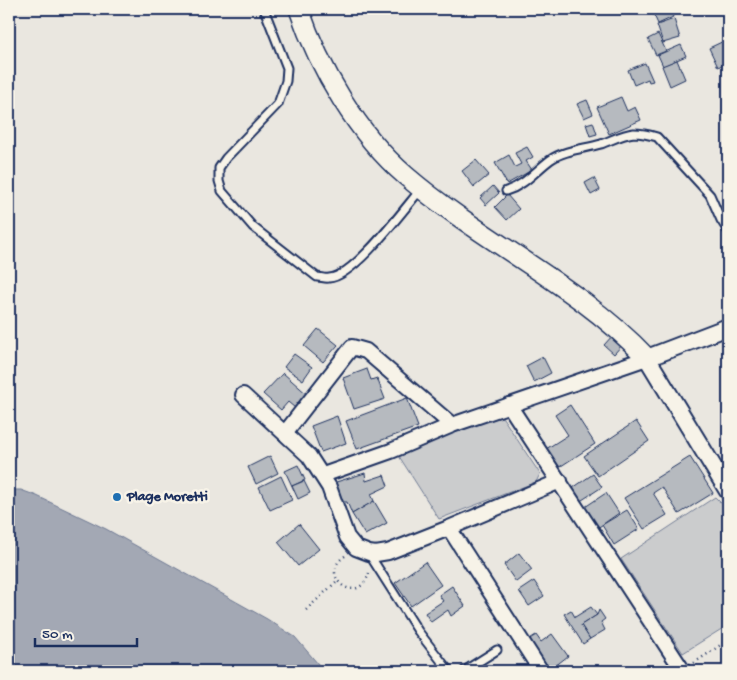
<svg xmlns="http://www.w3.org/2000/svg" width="737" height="680" font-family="'Gochi Hand',sans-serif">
	<rect width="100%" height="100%" fill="#eae7e0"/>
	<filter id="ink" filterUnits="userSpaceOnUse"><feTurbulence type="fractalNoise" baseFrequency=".02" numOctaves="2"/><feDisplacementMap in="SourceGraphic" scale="10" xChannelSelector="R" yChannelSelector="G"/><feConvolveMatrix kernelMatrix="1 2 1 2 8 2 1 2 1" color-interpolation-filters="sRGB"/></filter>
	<g filter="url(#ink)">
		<g fill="#cbcccd" stroke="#737e96">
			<path d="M497 415 503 418 540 474 536 482 439 519 397 453Z"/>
			<path d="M715 497 728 510V625L683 653 621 559Z"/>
		</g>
		<path fill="#a3a8b4" stroke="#6d7892" d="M12 490H21L37 496 106 529 267 619 295 637 324 671H9V491Z"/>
		<g fill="#b6babf" stroke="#1b2f5e">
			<path d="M663 9H670L673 17 658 24 653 13Z"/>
			<path d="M674 19 680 38 663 43 657 25Z"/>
			<path d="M658 34 666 51 656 55 648 39Z"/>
			<path d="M728 39V62L718 67 709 48Z"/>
			<path d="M681 45 686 56 663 66 658 55Z"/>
			<path d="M677 60 685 79 670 86 662 66Z"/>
			<path d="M645 63 653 81 649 82 648 79 634 85 628 70Z"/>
			<path d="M621 97 627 111 635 107 641 120 609 134 597 107Z"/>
			<path d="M587 100 593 114 584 118 577 104Z"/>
			<path d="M593 122 597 134 590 136 586 124Z"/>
			<path d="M527 147 533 157 526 161 532 170 507 184 495 163 509 155 515 167 521 164 515 153Z"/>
			<path d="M476 160 489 175 474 187 462 171Z"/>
			<path d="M594 178 600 190 591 195 585 183Z"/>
			<path d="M493 186 499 193 486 205 480 198Z"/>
			<path d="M507 195 519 209 507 220 495 207Z"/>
			<path d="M318 329 338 345 323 362 304 346Z"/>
			<path d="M613 335 623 344 614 354 604 345Z"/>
			<path d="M294 354 312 367 303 380 284 367Z"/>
			<path d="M543 357 551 373 534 382 526 366Z"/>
			<path d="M367 369 371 380 377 378 385 399 354 409 343 378Z"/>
			<path d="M283 373 308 395 295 408 288 402 281 410 263 394Z"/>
			<path d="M407 398 418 427 357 449 346 421Z"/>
			<path d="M570 405 595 444 558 468 546 449 568 435 555 415Z"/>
			<path d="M337 416 346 443 321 452 311 426Z"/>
			<path d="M636 421 649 441 598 476 584 456Z"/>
			<path d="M270 456 278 473 256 484 248 467Z"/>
			<path d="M690 457 713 493 679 514 662 487 653 493 667 515 644 529 624 498Z"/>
			<path d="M298 465 305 480 292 486 285 471Z"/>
			<path d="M365 473 366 481 384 475 388 486 371 494 374 501 352 514 347 502H339L333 483Z"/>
			<path d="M593 474 602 487 579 502 570 490Z"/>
			<path d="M281 476 292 500 270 510 259 487Z"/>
			<path d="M304 481 310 493 298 499 292 486Z"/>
			<path d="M606 493 619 513 596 529 582 509Z"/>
			<path d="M374 501 387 523 365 535 352 514Z"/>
			<path d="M627 510 639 529 614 545 602 525Z"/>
			<path d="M299 524 319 549 298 566 278 542Z"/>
			<path d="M519 553 532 570 516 582 504 565Z"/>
			<path d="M425 562 441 585 411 606 395 583Z"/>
			<path d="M534 581 544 596 529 606 519 591Z"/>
			<path d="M452 586 465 606 451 616 448 610 431 622 425 613 443 601 439 595Z"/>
			<path d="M591 607 597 615 581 625 590 639 583 644 564 614 571 610 575 617Z"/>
			<path d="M599 610 605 619 601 622 605 630 590 639 581 625 597 615Z"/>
			<path d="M552 634 568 656 550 670 528 640 536 635 541 642Z"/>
		</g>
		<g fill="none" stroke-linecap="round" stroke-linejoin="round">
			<g stroke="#1b2f5e" stroke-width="11">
				<g id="service">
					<path d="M264 9 287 68 286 81 278 104 226 158 219 168V181L222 191 253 227 317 277C321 277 326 279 329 278 354 277 404 209 421 189"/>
					<path d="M506 191C525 185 534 172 550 160 564 150 584 149 601 144 612 140 623 134 634 133 642 133 650 135 657 137L710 195 721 220 728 231"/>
					<path d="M369 554 418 631 449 671"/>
					<path d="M464 671 497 650"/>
				</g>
			</g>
			<g stroke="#1b2f5e" stroke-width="18">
				<g id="minor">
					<path d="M243 395 309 456 329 487 347 537 356 548 369 553 376 554 388 552 449 528 560 481"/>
					<path d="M509 405 683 671"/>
					<path d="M285 433 352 347 366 351 452 425"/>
					<path d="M323 475 391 451 452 425 647 358"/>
					<path d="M449 528 541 671"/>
				</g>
			</g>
			<g stroke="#1b2f5e" stroke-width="20">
				<path id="tertiary" d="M728 327 647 358 728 491"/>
			</g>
			<g stroke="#1b2f5e" stroke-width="22">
				<path id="secondary" d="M299 9C319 68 358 135 406 176 483 242 577 284 647 358"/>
			</g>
			<g stroke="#1b2f5e" stroke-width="2.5" stroke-dasharray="1 4" stroke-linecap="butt">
				<path d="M345 556C316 575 358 609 369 573"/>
				<path d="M306 610 337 581"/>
				<path d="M694 663 728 640"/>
			</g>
			<use href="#service" stroke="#f7f3e8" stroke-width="7"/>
			<use href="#minor" stroke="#f7f3e8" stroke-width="14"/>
			<use href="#tertiary" stroke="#f7f3e8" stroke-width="16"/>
			<use href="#secondary" stroke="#f7f3e8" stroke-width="19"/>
		</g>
	</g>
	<circle fill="#1f6fb2" stroke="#f7f3e8" stroke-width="2" cx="117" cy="497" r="5"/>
	<g text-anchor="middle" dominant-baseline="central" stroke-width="5" stroke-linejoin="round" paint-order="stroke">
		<g font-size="14" font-weight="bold" fill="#1b2f5e" stroke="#f7f3e8" text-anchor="start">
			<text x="127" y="497">Plage Moretti</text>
		</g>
	</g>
	<rect width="737" height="680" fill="none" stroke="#f7f3e8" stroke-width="30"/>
	<rect x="15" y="15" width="707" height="650" fill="none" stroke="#1b2f5e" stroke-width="2" filter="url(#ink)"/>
	<path d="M35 638v8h102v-8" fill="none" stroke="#1b2f5e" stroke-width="2.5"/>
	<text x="42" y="638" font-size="15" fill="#1b2f5e" stroke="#f7f3e8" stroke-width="4" paint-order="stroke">50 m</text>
</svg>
